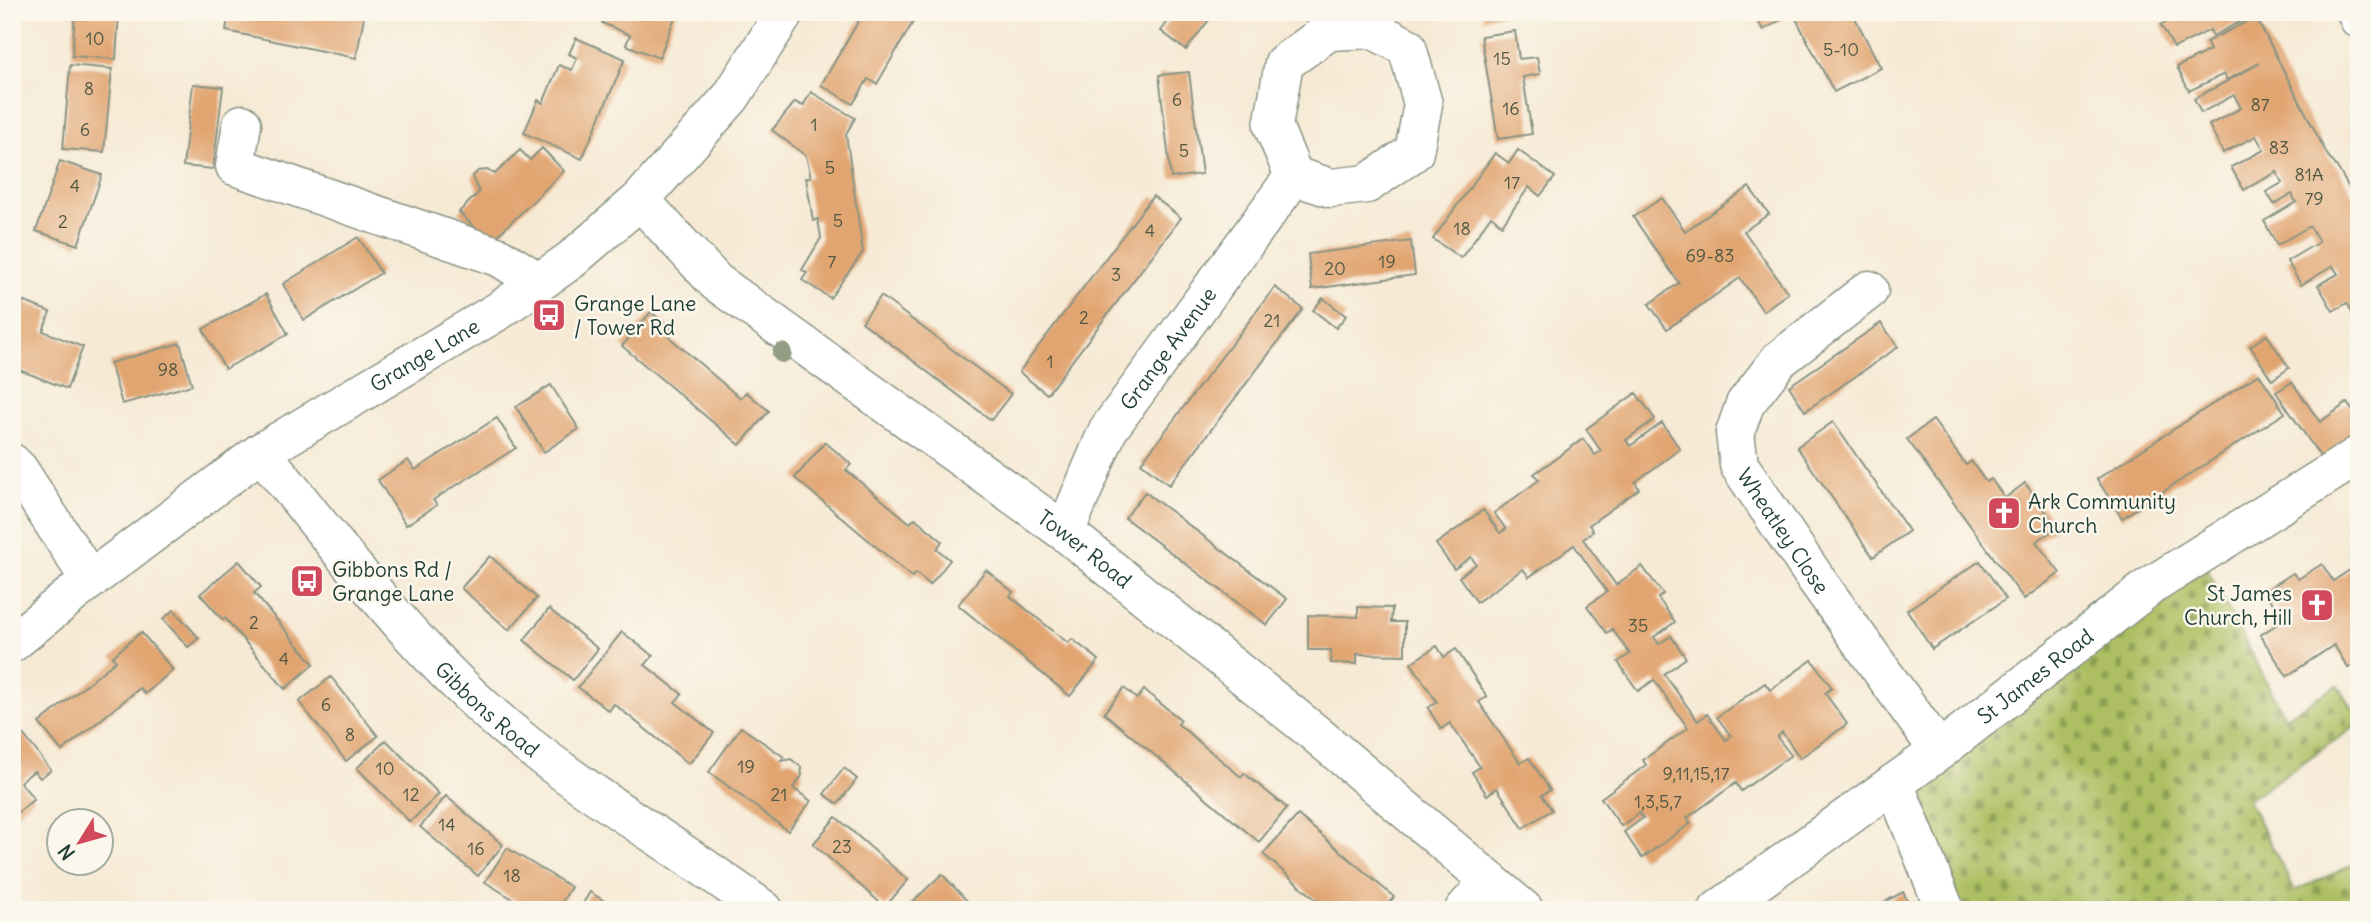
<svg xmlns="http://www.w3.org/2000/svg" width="2371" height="922" font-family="Delius,sans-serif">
	<defs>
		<pattern id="cemetery-stones" width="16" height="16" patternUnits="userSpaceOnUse" patternTransform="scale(1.75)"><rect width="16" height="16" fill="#adbf62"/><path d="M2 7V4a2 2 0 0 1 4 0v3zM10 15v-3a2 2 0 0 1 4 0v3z" fill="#8c9c52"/></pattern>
	</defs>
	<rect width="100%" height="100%" fill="#fbf7ec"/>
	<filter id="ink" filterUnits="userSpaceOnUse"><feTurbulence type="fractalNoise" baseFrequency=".0143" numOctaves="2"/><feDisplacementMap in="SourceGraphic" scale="14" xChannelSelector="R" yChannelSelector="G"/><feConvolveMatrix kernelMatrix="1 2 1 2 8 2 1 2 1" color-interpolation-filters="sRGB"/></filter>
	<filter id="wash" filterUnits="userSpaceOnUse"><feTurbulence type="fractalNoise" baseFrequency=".00686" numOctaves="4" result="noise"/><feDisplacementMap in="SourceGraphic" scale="28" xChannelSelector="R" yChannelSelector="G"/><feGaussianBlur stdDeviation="1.57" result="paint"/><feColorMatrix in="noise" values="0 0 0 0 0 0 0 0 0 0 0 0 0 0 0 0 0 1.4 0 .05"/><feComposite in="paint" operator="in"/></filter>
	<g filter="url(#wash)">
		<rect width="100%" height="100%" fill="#f6ead5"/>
		<path fill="url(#cemetery-stones)" stroke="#667e4b" stroke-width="2" d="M2207 569 2285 717 2338 685 2359 719V724L2248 800 2295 891 2359 862V910H1955L1914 788 2157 599Z"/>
		<g id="blocks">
			<g fill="#e1a571">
				<path d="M75 12H119L116 59 72 56Z"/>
				<path d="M229 12H365L356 58 226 31Z"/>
				<path d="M606 12H677L659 58 626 45 630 35 602 23Z"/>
				<path d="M864 12H919L877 84 868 79 853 104 821 85Z"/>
				<path d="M1175 12H1215L1186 50 1161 31Z"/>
				<path d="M1482 12H1506V13L1483 19Z"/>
				<path d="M1753 12H1852L1881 68 1834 92 1793 13 1763 30Z"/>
				<path d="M2186 12H2259L2213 36 2210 30 2174 48 2161 25Z"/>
				<path d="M2256 17 2328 156 2337 167 2359 205V324L2347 303 2333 311 2318 285 2338 274 2333 266 2301 285 2287 261 2319 242 2310 226 2277 245 2264 221 2296 202 2292 194 2274 204 2266 192 2282 183 2277 172 2244 190 2237 178 2231 167 2264 150 2256 136 2223 153 2209 125 2241 108 2234 95 2201 113 2194 99 2260 63 2227 80 2224 74 2189 91 2177 67 2210 50 2206 42Z"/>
				<path d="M1515 31 1519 59 1537 57 1540 74 1523 77 1532 134 1498 139 1481 36Z"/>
				<path d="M576 38 625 59 582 159 524 133 538 100 543 103 559 65 572 70 577 58 569 54Z"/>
				<path d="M70 65 112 69 104 152 63 149Z"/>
				<path d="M1189 72 1202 174 1171 178 1159 75Z"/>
				<path d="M193 84 223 87 213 169 183 166Z"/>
				<path d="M811 92 855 118 846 134 863 252 830 298 802 280 807 273 802 270 821 238 818 219 813 221 806 178 811 177 806 156 772 130 795 102 803 106Z"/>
				<path d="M542 148 564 171 490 243 459 212 479 192 472 177 478 171 487 170 495 174 520 150 530 160Z"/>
				<path d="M1518 150 1555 177 1540 196 1529 187 1502 225 1491 216 1461 258 1433 239 1495 153 1509 163Z"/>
				<path d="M60 161 102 175 78 245 36 231Z"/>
				<path d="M1749 187 1769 214 1744 231 1788 293 1763 311 1740 278 1667 329 1649 304 1679 283 1633 217 1662 198 1685 231Z"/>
				<path d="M1153 196 1181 218 1047 394 1019 372Z"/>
				<path d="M358 237 381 273 304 320 283 284Z"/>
				<path d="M1411 241 1415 275 1312 289 1308 254Z"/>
				<path d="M1275 287 1303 309 1169 485 1141 463Z"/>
				<path d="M266 294 288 334 225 369 203 329Z"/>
				<path d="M881 296 1011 394 991 420 862 322Z"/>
				<path d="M13 297 50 312 43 331 83 347 67 389 12 367Z"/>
				<path d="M1323 298 1346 316 1336 328 1313 310Z"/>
				<path d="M651 312 674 331 669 337 733 392 741 398 746 392 769 411 740 445 622 346Z"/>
				<path d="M1881 323 1898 347 1805 411 1789 386Z"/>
				<path d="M2267 335 2289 368 2272 380 2250 346Z"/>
				<path d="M180 343 192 385 122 404 110 363Z"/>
				<path d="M2259 374 2285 413 2122 518 2097 479Z"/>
				<path d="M2292 382 2320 422 2347 403 2359 420V433L2322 459 2276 392Z"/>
				<path d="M551 385 579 429 544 452 516 407Z"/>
				<path d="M1636 393 1655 419 1626 440 1630 446 1662 423 1680 449 1635 482 1639 489 1589 525 1593 531 1583 539 1616 585 1642 566 1663 594 1658 598 1675 622 1654 637 1659 644 1671 636 1686 658 1664 674 1698 721 1707 714 1726 740 1731 736 1717 717 1765 683 1770 690 1812 660 1832 688 1825 693 1847 724 1800 758 1782 732 1777 737 1791 755 1741 791 1736 783 1687 818 1691 823 1642 858 1624 832 1643 818 1639 813 1621 826 1601 798 1646 765 1643 760 1688 728 1654 680 1638 691 1618 662 1630 654 1612 629 1607 633 1587 606 1607 592 1574 545 1529 577 1523 569 1477 602 1459 577 1476 564 1471 557 1454 569 1436 544 1483 510 1500 533 1506 529 1494 513 1539 480 1534 474 1583 439 1595 455 1601 451 1586 429Z"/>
				<path d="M497 418 516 448 433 500 437 505 406 525 378 480 408 460 415 470Z"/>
				<path d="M1933 420 1966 465 1971 461 1986 482 1991 479 2005 498 2025 483 2057 527 2036 542 2060 573 2024 599 1907 439Z"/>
				<path d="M1833 422 1909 531 1873 557 1797 447Z"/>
				<path d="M825 442 851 464 846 470 910 523 915 518 942 541 937 549 950 560 930 585 916 573 912 577 795 478Z"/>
				<path d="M1145 492 1287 599 1267 625 1125 518Z"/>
				<path d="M490 556 537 598 509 630 461 588Z"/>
				<path d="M239 561 261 587 254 593 314 664 285 689 225 618 223 620 200 594Z"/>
				<path d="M1980 561 2006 599 1932 649 1907 610Z"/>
				<path d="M2322 564 2333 581 2359 564V661L2348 668 2334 645 2287 676 2260 635 2284 620 2265 591 2293 573 2298 579Z"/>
				<path d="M986 570 1013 592 1010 596 1068 643 1072 639 1099 660 1070 696 958 605Z"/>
				<path d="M1358 607 1392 608 1391 622H1405V655L1357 654V664L1331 663V650H1308V615L1358 617Z"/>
				<path d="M549 609 598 649 573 680 524 640Z"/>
				<path d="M174 610 199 638 188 647 163 619Z"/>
				<path d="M141 632 173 670 145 694 140 688 62 751 39 723 116 661 112 657Z"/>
				<path d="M622 632 653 656 645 665 682 694 675 702 714 733 689 764 614 704 609 711 578 687Z"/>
				<path d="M1437 646 1444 657 1456 649 1487 697 1479 702 1520 763 1529 758 1550 790 1542 795 1552 810 1523 828 1497 788 1487 795 1472 772 1480 767 1450 723 1441 729 1428 708 1437 702 1411 663Z"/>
				<path d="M331 677 378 736 346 761 299 702Z"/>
				<path d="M1124 688 1137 699 1144 690 1181 720 1178 724 1241 777 1244 773 1287 808 1259 842 1104 713Z"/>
				<path d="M741 727 784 757 781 761 791 759 801 767 802 776 793 788 811 801 788 831 709 772Z"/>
				<path d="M23 734 51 770 40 778 34 771 20 782 34 799 16 814 12 809V743Z"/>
				<path d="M386 740 439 794 410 822 357 768Z"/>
				<path d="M844 768 857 779 838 804 824 794Z"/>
				<path d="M446 796 503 845 478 876 420 827Z"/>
				<path d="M1298 815 1394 897 1383 910H1328L1263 854Z"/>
				<path d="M836 817 908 880 885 907 813 844Z"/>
				<path d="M507 848 571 887 557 910H531L485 882Z"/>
				<path d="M942 874 969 903 962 910H904Z"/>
				<path d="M590 892 619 910H579Z"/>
				<path d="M1903 892 1912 910H1869L1879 905Z"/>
			</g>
		</g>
	</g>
	<g filter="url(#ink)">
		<use href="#blocks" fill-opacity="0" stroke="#8a9484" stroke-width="2"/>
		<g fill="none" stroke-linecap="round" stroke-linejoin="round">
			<g stroke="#8a9484" stroke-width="41">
				<g id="minor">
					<path d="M242 124 235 166 499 257 539 282"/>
					<path id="s1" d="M640 200 716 282 1065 532 1316 734 1524 910"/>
					<path id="s2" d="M1869 290 1779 360 1745 404 1735 433 1739 465 1816 579 1939 751"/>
					<path id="s3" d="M261 452C343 553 422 662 525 743 601 803 686 852 764 910"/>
					<path d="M12 463 19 470 90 580"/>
					<path id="s4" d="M1065 532 1108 430 1294 176 1273 126 1284 63 1329 31 1372 29 1407 47 1423 104 1414 152 1367 184 1331 188 1294 176"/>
					<path id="s5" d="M12 643 90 580 261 452 500 310 571 260 640 200 731 97 785 12"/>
					<path d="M1894 783 1945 910"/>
					<path d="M1464 910 1490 881"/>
					<path id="s6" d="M1718 910 1939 751 2149 587 2359 455"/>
				</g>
			</g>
			<g stroke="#8a9484" stroke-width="41">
				<path id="major" d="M2356 12 2359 19"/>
			</g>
			<use href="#minor" stroke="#fff" stroke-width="38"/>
			<use href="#major" stroke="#fff" stroke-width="38"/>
		</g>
		<circle fill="#939d83" cx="782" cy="353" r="10"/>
	</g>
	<defs>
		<g id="bus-square" transform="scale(1.75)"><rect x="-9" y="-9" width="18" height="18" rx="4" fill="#d1495b" stroke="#fbf7ec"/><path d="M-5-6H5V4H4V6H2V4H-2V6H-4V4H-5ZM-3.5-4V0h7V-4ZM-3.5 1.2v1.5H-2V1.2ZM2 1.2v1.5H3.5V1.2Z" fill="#fff"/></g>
		<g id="church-square" transform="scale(1.75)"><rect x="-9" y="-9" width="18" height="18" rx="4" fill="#d1495b" stroke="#fbf7ec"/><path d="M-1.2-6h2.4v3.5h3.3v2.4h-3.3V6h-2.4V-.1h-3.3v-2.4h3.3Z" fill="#fff"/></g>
	</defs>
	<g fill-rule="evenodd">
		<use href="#bus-square" x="549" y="315"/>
		<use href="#church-square" x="2004" y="513"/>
		<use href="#bus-square" x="307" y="581"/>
		<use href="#church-square" x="2317" y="605"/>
	</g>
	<g text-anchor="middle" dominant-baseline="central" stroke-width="5" stroke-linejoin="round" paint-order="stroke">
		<g font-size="18" fill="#505743">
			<text x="95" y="38">10</text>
			<text x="1841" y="49">5-10</text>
			<text x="1502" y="58">15</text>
			<text x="89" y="88">8</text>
			<text x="1177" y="99">6</text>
			<text x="2260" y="104">87</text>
			<text x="1511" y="108">16</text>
			<text x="814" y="124">1</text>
			<text x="85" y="129">6</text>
			<text x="2279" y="147">83</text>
			<text x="1184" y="150">5</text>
			<text x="830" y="167">5</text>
			<text x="2309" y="174">81A</text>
			<text x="1512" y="182">17</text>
			<text x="75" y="185">4</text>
			<text x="2314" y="198">79</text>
			<text x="838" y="220">5</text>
			<text x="63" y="221">2</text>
			<text x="1462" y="228">18</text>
			<text x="1150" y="230">4</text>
			<text x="1710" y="255">69-83</text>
			<text x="832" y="261">7</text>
			<text x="1387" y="261">19</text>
			<text x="1335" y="268">20</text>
			<text x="1116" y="274">3</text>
			<text x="1084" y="317">2</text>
			<text x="1272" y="320">21</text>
			<text x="1050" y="361">1</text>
			<text x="168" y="369">98</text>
			<text x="254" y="622">2</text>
			<text x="1638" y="625">35</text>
			<text x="284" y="658">4</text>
			<text x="326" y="704">6</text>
			<text x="350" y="734">8</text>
			<text x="746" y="766">19</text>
			<text x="385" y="768">10</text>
			<text x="1696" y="773">9,11,15,17</text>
			<text x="411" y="794">12</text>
			<text x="779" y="794">21</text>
			<text x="1658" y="801">1,3,5,7</text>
			<text x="447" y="824">14</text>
			<text x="842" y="846">23</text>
			<text x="476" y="848">16</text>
			<text x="512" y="875">18</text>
		</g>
		<g font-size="21" fill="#1f3d34" stroke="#fbf7ec" text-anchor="start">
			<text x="574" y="303">Grange Lane<tspan x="574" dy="24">/ Tower Rd</tspan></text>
			<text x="2028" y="501">Ark Community<tspan x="2028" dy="24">Church</tspan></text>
			<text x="332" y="569">Gibbons Rd /<tspan x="332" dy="24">Grange Lane</tspan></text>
			<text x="2292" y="593" text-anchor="end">St James<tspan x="2292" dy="24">Church, Hill</tspan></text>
		</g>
		<g font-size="21" fill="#1f3d34" stroke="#fbf7ec">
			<text stroke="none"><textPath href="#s4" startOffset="212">Grange Avenue</textPath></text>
			<text stroke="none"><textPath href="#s5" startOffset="504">Grange Lane</textPath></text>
			<text stroke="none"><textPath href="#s2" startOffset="312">Wheatley Close</textPath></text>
			<text stroke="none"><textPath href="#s1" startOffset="567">Tower Road</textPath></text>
			<text stroke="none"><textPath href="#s6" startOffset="394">St James Road</textPath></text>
			<text stroke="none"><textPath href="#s3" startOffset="343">Gibbons Road</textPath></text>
		</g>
	</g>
	<rect width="2371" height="922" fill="none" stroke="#fbf7ec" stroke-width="42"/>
	<g transform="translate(80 842) rotate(233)"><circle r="33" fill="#fbf7ec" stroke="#a3ada2" stroke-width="2"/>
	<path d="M0-5L12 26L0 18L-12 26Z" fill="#d1495b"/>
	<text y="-10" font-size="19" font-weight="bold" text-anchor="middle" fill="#1f3d34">N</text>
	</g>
</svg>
